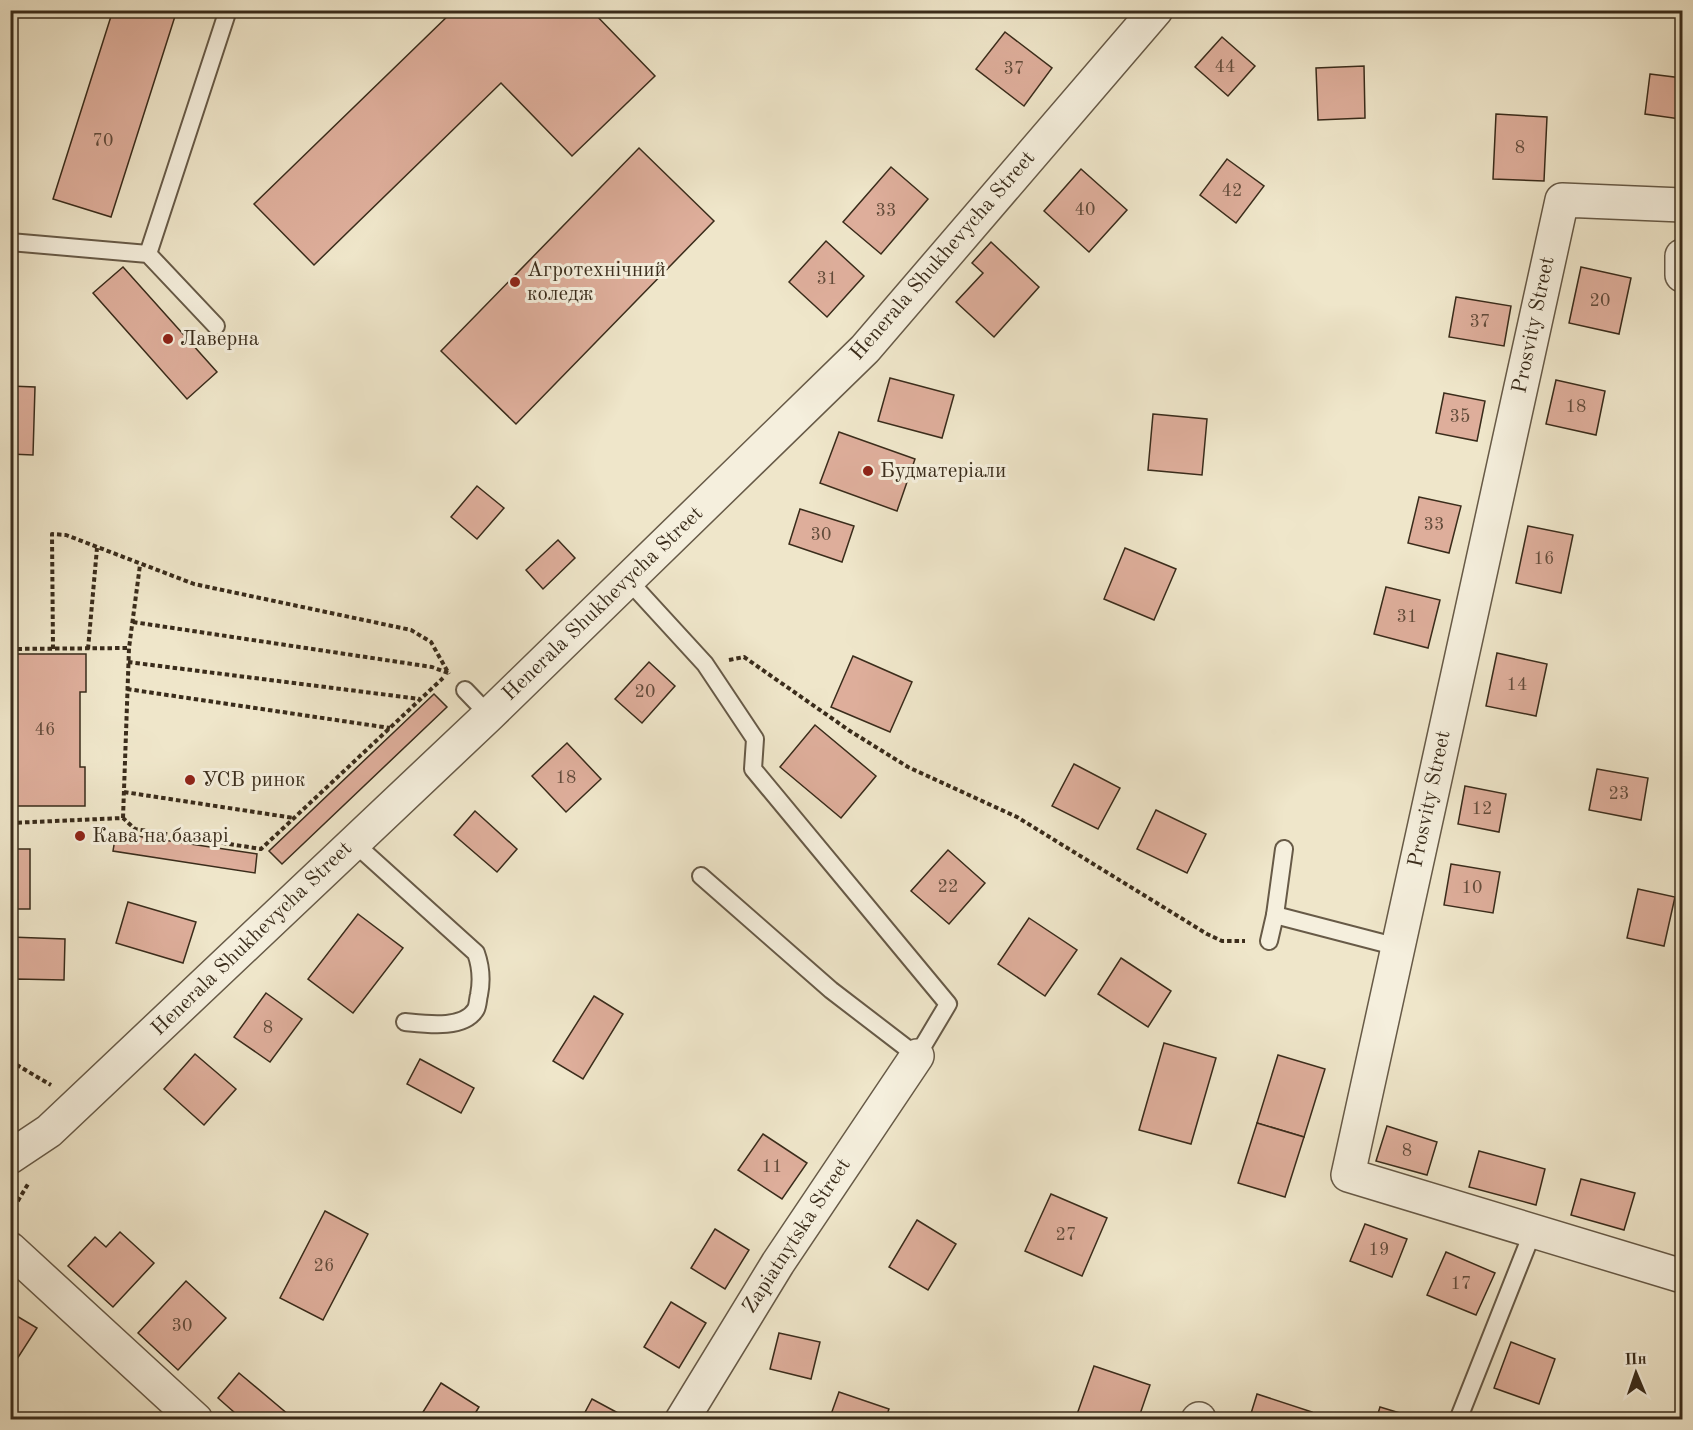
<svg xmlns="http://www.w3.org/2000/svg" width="1693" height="1430" font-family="'Old Standard TT',serif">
	<rect width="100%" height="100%" fill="#efe6ca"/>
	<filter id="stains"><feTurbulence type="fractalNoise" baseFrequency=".00333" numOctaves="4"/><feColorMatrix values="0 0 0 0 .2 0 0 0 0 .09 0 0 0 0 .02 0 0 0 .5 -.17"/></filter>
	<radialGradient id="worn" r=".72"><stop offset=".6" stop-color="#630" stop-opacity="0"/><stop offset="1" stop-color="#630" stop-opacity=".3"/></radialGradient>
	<g fill="#deae9b" stroke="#3a2c1b" stroke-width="1.5">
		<path d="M113 10H177L111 217 53 199Z"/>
		<path d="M454 10H591L655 76 572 156 501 83 314 265 254 204Z"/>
		<path d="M1005 32 1052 68 1024 106 976 69Z"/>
		<path d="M1222 37 1255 66 1228 96 1195 67Z"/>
		<path d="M1364 66 1365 118 1318 120 1316 68Z"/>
		<path d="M1650 74 1682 78 1680 119 1645 114Z"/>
		<path d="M1496 114 1547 117 1544 181 1493 179Z"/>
		<path d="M639 148 714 221 516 424 441 351Z"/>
		<path d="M1227 159 1264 186 1236 223 1200 195Z"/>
		<path d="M891 167 928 199 881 254 843 222Z"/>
		<path d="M1081 169 1127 210 1089 252 1044 211Z"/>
		<path d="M826 241 864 276 827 317 789 282Z"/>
		<path d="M991 242 1039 287 994 337 956 302 983 273 972 263Z"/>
		<path d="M123 267 217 372 187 399 93 293Z"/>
		<path d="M1581 267 1631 278 1619 334 1569 323Z"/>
		<path d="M1456 297 1511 306 1504 346 1449 337Z"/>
		<path d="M890 378 954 395 942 438 878 421Z"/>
		<path d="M1556 380 1605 391 1596 435 1546 424Z"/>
		<path d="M10 386 35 387 33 455 10 454Z"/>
		<path d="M1444 393 1485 401 1477 441 1436 433Z"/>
		<path d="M1153 414 1207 419 1202 475 1148 470Z"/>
		<path d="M839 432 915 459 897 511 820 483Z"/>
		<path d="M477 486 504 508 477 539 451 517Z"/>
		<path d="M1419 497 1461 506 1449 553 1408 543Z"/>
		<path d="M800 509 854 526 842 562 789 544Z"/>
		<path d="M1528 526 1573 535 1561 593 1516 583Z"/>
		<path d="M558 540 575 558 543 589 526 570Z"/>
		<path d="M1125 548 1176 569 1154 620 1104 599Z"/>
		<path d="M1386 587 1440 600 1428 648 1374 634Z"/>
		<path d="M1497 653 1547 664 1536 716 1486 706Z"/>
		<path d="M10 654H86V692H80V767H85V806H10Z"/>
		<path d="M853 656 912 682 890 732 831 707Z"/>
		<path d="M649 662 675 686 642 723 615 699Z"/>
		<path d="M434 694 447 707 282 864 269 851Z"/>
		<path d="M815 725 876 776 841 818 780 767Z"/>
		<path d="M567 743 601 779 566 812 532 776Z"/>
		<path d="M1074 764 1120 788 1098 829 1052 806Z"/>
		<path d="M1597 769 1648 778 1641 820 1589 810Z"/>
		<path d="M1465 786 1506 794 1499 832 1458 824Z"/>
		<path d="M1156 810 1206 834 1187 873 1137 849Z"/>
		<path d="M475 811 517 849 497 872 454 835Z"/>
		<path d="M116 833 257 854 255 873 113 851Z"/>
		<rect x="10" y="849" width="20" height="60"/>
		<path d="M948 850 985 883 949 924 911 891Z"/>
		<path d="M1451 864 1500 872 1493 913 1444 905Z"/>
		<path d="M1638 889 1675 897 1664 946 1627 938Z"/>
		<path d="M128 902 196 922 183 963 116 943Z"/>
		<path d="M358 914 403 948 353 1013 308 979Z"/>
		<path d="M1029 918 1077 950 1045 996 998 964Z"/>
		<path d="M10 937 65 939 64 980 17 979 16 1023 10 1022Z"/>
		<path d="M1121 958 1171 991 1148 1027 1098 994Z"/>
		<path d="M266 993 302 1019 270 1062 234 1037Z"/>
		<path d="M594 996 623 1014 583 1079 553 1061Z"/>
		<path d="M1164 1043 1216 1058 1191 1144 1139 1130Z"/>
		<path d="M195 1054 236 1089 204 1125 164 1089Z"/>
		<path d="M1278 1055 1325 1069 1304 1137 1257 1123Z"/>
		<path d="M420 1059 474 1088 461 1113 407 1084Z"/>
		<path d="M1257 1123 1304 1137 1285 1197 1238 1183Z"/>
		<path d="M1387 1126 1437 1142 1427 1175 1376 1161Z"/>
		<path d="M763 1134 807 1163 782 1199 738 1170Z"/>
		<path d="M1479 1151 1545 1169 1536 1205 1469 1187Z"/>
		<path d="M1581 1179 1635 1193 1624 1230 1571 1215Z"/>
		<path d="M1051 1194 1107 1218 1082 1276 1025 1251Z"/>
		<path d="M325 1211 368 1234 323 1320 280 1298Z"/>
		<path d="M917 1220 956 1244 928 1290 889 1267Z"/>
		<path d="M1365 1224 1407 1239 1392 1277 1350 1261Z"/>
		<path d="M715 1229 749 1250 725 1289 691 1268Z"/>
		<path d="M120 1232 154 1263 113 1307 68 1266 95 1237 106 1247Z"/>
		<path d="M1446 1252 1495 1273 1476 1315 1427 1295Z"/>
		<path d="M186 1281 226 1318 178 1370 138 1333Z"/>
		<path d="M671 1302 706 1323 679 1368 644 1347Z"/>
		<path d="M10 1312 37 1328 10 1370Z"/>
		<path d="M779 1333 820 1342 811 1379 770 1369Z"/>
		<path d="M1511 1342 1555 1359 1539 1404 1494 1388Z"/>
		<path d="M1094 1366 1150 1385 1138 1420H1075Z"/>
		<path d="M239 1373 289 1415 284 1420H243L218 1398Z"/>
		<path d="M441 1383 479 1407 471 1420H418Z"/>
		<path d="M839 1392 889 1409 885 1420H829Z"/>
		<path d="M1257 1394 1312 1412 1310 1420H1249Z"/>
		<path d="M592 1399 631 1420H581Z"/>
		<path d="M1380 1407 1423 1420H1376Z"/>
	</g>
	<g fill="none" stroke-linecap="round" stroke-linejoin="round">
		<g stroke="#675a47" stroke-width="20">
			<g id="service">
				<path d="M10 242 148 254 216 326"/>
				<path d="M148 254 228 10"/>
				<path d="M628 580 705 664 755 739 753 769 948 1004 917 1056 831 990 701 876"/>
				<path d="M465 690 489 715"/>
				<path d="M353 842 476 953C481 967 482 980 479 995 478 998 478 1005 476 1009 464 1030 425 1024 405 1022"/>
				<path d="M1275 915 1398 947"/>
				<path d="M1269 941 1275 915 1284 849"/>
				<path d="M1458 1420 1533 1231"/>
			</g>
		</g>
		<g stroke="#675a47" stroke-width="36">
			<g id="minor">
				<path d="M1682 205 1562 200 1348 1175 1682 1276"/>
				<path d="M1682 256V275"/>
				<path d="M10 1249 196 1420"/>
				<path d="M682 1420 778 1263 917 1056"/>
				<path d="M1198 1420 1199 1419"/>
			</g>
		</g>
		<g stroke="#675a47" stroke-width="36">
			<path id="tertiary" d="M10 1157 49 1131 489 715 865 349 1156 10"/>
		</g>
		<g stroke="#3a2c1b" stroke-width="4" stroke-dasharray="4.5 3" stroke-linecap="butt">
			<path d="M133 622 432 667 448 673"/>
			<path d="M10 649 129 648"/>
			<path d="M53 649 52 534 66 535 194 584 411 630 431 642 449 674"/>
			<path d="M88 649 97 548"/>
			<path d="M729 660 744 657 850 731 908 767 1017 817 1207 934 1222 941H1245"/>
			<path d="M128 662 420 699"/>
			<path d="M127 689 390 728"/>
			<path d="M124 792 294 818"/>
			<path d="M123 818 129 648 140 565"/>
			<path d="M10 823 123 818 135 829 261 849 443 678"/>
			<path d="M10 1061 51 1085"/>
			<path d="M10 1214 28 1184"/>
		</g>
		<use href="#service" stroke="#f5efdd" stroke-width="16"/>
		<use href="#minor" stroke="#f5efdd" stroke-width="33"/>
		<use href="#tertiary" stroke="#f5efdd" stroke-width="33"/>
	</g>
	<g fill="#8f2418" stroke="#f5efdd" stroke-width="2">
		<circle cx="515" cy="282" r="6"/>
		<circle cx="168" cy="339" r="6"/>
		<circle cx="868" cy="471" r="6"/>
		<circle cx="190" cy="780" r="6"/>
		<circle cx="80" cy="836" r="6"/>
	</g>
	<g text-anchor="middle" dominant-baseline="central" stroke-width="6" stroke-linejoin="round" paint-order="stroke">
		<g font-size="18" fill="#634c3b">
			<text x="1225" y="67">44</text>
			<text x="1014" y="69">37</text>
			<text x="103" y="141">70</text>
			<text x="1520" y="148">8</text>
			<text x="1232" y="191">42</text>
			<text x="1085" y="210">40</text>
			<text x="886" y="211">33</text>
			<text x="827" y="279">31</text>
			<text x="1600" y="301">20</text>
			<text x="1480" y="322">37</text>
			<text x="1576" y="407">18</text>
			<text x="1460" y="417">35</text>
			<text x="1434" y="525">33</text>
			<text x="821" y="535">30</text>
			<text x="1544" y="559">16</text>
			<text x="1407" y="617">31</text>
			<text x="1517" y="685">14</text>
			<text x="645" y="692">20</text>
			<text x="45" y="730">46</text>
			<text x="566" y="778">18</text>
			<text x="1619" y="794">23</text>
			<text x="1482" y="809">12</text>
			<text x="948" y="887">22</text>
			<text x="1472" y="888">10</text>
			<text x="268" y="1028">8</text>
			<text x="1407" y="1151">8</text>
			<text x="772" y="1167">11</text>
			<text x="1066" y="1235">27</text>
			<text x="1379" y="1250">19</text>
			<text x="324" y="1266">26</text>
			<text x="1461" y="1284">17</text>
			<text x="182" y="1326">30</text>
		</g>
		<g font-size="21" fill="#3a2c1b" stroke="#f5efdd">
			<text transform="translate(943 256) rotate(-49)">Henerala Shukhevycha Street</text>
			<text transform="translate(1534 325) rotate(-78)">Prosvity Street</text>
			<text transform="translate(603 604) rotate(-44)">Henerala Shukhevycha Street</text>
			<text transform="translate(1430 799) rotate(-78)">Prosvity Street</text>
			<text transform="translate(252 939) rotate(-44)">Henerala Shukhevycha Street</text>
			<text transform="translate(797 1236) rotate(-57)">Zapiatnytska Street</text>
		</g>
		<g font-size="21" fill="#3a2c1b" stroke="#f5efdd" text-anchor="start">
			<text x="527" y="270">Агротехнічний<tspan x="527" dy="24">коледж</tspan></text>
			<text x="180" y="339">Лаверна</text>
			<text x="880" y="471">Будматеріали</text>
			<text x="202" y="780">УСВ ринок</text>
			<text x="92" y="836">Кава на базарі</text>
		</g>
	</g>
	<rect width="1693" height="1430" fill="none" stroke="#efe6ca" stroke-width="36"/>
	<rect x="12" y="12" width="1669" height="1406" fill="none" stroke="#3a2c1b" stroke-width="3"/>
	<rect x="18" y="18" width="1657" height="1394" fill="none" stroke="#3a2c1b" stroke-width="1.5"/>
	<g transform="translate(1636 1373) rotate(358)" stroke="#f5efdd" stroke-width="4.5" paint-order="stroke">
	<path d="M0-4.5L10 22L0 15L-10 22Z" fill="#3a2c1b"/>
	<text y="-9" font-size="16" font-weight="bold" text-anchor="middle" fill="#3a2c1b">Пн</text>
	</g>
	<rect width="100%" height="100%" filter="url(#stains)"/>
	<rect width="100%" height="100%" fill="url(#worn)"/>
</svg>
